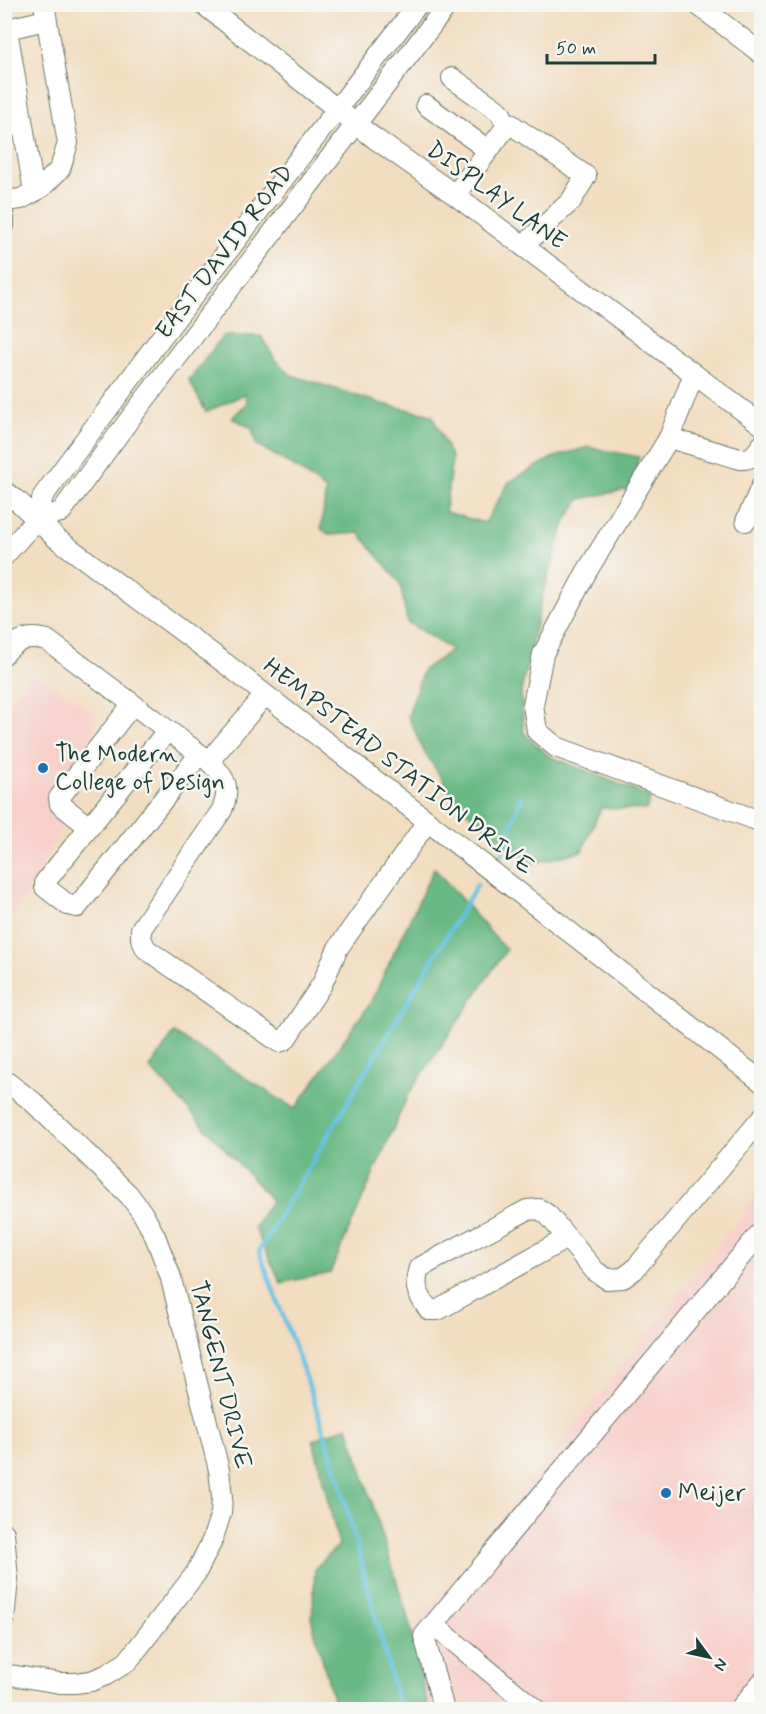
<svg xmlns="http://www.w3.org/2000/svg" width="766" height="1714" font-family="Mynerve,sans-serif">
	<rect width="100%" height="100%" fill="#f6f6f2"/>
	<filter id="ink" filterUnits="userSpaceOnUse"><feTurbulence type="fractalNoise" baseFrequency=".0167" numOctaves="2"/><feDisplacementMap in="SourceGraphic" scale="12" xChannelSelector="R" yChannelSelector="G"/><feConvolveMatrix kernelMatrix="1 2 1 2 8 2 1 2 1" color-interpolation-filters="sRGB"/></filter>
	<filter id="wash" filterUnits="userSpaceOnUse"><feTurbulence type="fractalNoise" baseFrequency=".008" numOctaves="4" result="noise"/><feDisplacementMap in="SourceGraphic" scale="24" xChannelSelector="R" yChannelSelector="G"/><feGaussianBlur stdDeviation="1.35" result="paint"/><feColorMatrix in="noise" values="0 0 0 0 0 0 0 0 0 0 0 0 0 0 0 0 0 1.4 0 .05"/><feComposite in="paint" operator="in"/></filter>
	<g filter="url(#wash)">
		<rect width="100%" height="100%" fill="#f2ddc0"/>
		<g fill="#f7d0ca">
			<path d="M33 673 97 714 66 822 13 917 4 910V710Z"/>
			<path d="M761 1191V1709H424L408 1636Z"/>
		</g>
		<g fill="#69b984" stroke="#447b5c" stroke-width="1.5">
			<path d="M223 336H261L275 359 291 375 383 404 432 415 452 458 445 512 485 523 509 482 552 458 588 447 639 457 629 489 580 499 566 520 543 592 521 691 524 733 549 756 651 797 646 810 601 808 582 851 531 864 459 805 422 748 408 716 423 670 452 650 407 622 400 583 359 533 330 535 321 529 326 490 296 468 256 444 252 428 232 418 247 403 245 394 206 412 189 380Z"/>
			<path d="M434 868 506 950 408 1095 330 1273 281 1283 254 1227 272 1200 150 1068 174 1033 295 1109 371 1002Z"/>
			<path d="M348 1426 410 1624 428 1709H336L312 1622 315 1568 339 1545 313 1440Z"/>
		</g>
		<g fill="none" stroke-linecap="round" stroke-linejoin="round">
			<g stroke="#65c2e3" stroke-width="4.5">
				<path d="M502 854 521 797"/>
				<path d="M400 1710 339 1478 309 1386 259 1251 477 885"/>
			</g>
		</g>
	</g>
	<g filter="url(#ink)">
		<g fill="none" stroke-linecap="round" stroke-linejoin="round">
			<g stroke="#697565" stroke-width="22">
				<g id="minor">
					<path d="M203 4 374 138 455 195 762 425"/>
					<path d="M697 4 762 54"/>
					<path d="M452 78 500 112 507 126"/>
					<path d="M426 105 488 150"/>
					<path d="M34 192 7 29 46 20"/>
					<path d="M455 195 509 123 586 176 571 201 523 246"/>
					<path d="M4 201 21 199 42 187 60 169 68 143 44 4"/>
					<path d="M4 217V226"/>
					<path d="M694 374 669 438 740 459C752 460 755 454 762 445"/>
					<path d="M669 438 587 571 543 654 533 705 537 731 556 747 762 822"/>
					<path d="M4 491 21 504 56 538 226 664 762 1082"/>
					<path d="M37 519 43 496 160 339 418 4"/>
					<path d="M746 521 762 485"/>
					<path d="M4 556 37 519 61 512 129 420 448 4"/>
					<path d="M4 654C17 639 29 635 47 640L209 761"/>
					<path d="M265 695 209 761C226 778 231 787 222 810L141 929V938L146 949 279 1042 285 1040 322 984 338 948 427 822"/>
					<path d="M167 731 45 882V887L68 905 77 907 199 755"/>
					<path d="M89 827 60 804 59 798 132 705"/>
					<path d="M4 1080 32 1101 129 1195 143 1214 155 1236 170 1275 219 1470 222 1497 221 1513 212 1541 196 1573 127 1662 106 1675 91 1681 75 1683H60L4 1674"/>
					<path d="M567 1238 438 1310H429C418 1295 413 1286 419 1268L527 1210 539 1209 548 1215 595 1271 607 1279 623 1278 634 1270 762 1118"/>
					<path d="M4 1533 8 1579 4 1620"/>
					<path d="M434 1625 536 1710"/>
					<path d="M444 1710 424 1636 762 1231"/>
					<path d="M739 1710 762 1682"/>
				</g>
			</g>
			<use href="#minor" stroke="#fff" stroke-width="20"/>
		</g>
	</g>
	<g fill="#1f6fb2" stroke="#f6f6f2" stroke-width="2">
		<circle cx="43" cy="768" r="6"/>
		<circle cx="666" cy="1493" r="6"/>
	</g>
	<g text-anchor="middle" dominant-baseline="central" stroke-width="5" stroke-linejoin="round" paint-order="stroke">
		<g font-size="24" fill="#1f3d34" stroke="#f6f6f2">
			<text transform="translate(496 196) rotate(36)">DISPLAY LANE</text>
			<text transform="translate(225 252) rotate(-53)">EAST DAVID ROAD</text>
			<text transform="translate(398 767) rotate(38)">HEMPSTEAD STATION DRIVE</text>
			<text transform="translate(220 1375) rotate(76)">TANGENT DRIVE</text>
		</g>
		<g font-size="24" fill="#1f3d34" stroke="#f6f6f2" text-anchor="start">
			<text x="55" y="754">The Modern<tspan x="55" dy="28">College of Design</tspan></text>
			<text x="678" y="1493">Meijer</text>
		</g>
	</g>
	<rect width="766" height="1714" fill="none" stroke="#f6f6f2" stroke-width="24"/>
	<g transform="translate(709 1657) rotate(123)" stroke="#f6f6f2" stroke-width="4.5" paint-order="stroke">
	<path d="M0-4.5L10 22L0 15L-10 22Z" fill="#1f3d34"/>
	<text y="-9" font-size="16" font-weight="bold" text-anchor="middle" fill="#1f3d34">N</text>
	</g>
	<path d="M547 54v9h108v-9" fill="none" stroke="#1f3d34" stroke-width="3"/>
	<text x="556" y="54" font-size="18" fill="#1f3d34" stroke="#f6f6f2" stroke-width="4.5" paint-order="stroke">50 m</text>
</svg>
